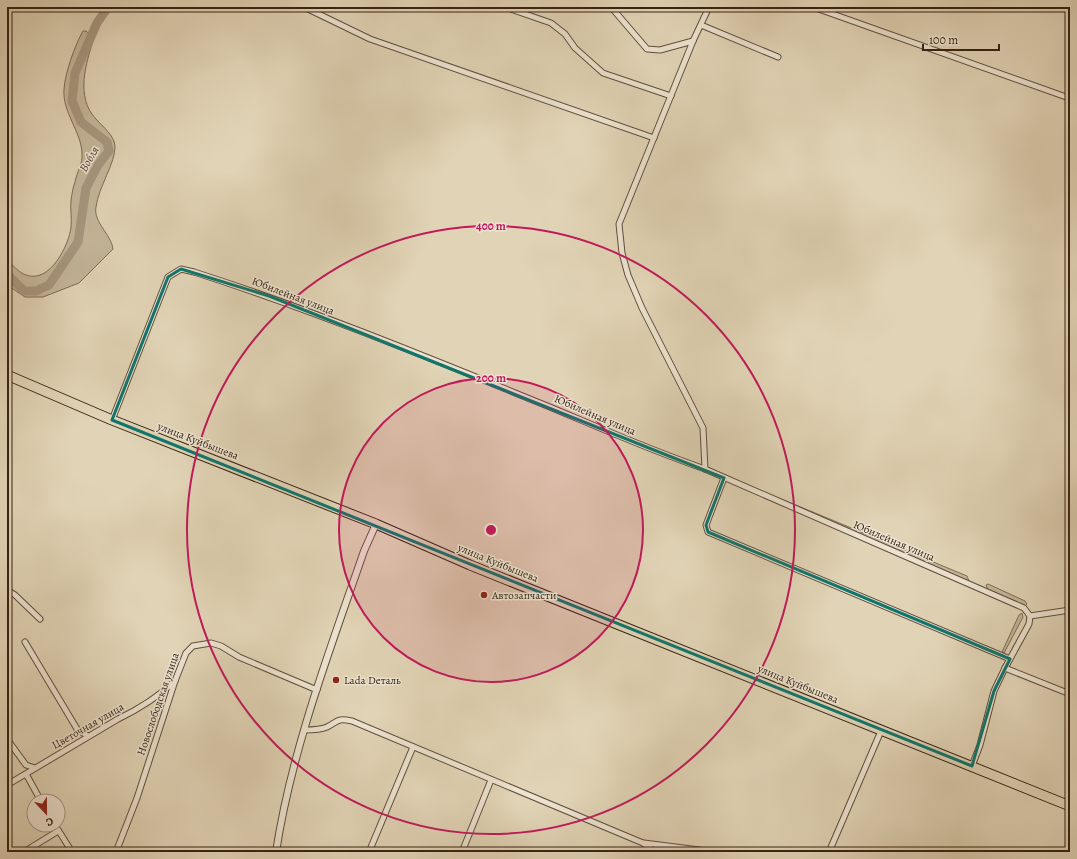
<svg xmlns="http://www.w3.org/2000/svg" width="1077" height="859" font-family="Alegreya,serif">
	<rect width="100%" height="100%" fill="#e1d4b6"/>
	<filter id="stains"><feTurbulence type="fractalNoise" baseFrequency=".005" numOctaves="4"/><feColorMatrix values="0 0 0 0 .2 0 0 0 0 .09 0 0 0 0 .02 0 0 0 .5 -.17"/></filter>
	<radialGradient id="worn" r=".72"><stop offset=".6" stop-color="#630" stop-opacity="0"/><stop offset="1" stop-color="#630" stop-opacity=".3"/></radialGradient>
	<g fill="#c4b69a" stroke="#7d6c57">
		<path d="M83 31H86L94 38C86 63 75 97 96 119 103 127 114 135 115 146 116 162 98 188 96 207 93 222 111 234 113 249L79 283 43 297H25L7 285V260C13 265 19 273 26 275 50 284 69 245 71 227 72 218 70 209 71 200 72 194 73 187 75 182 77 171 83 164 82 153 81 131 62 112 64 89 65 73 75 45 83 31Z"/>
		<path d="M721 474 967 576 969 581 967 582Z"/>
		<path d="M988 584 1025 601 1027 604 1025 606 988 590 986 585Z"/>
		<path d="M1022 613 1023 617 1004 653 1002 652 1019 615Z"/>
	</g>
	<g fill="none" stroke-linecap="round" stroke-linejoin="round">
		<path stroke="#a7977f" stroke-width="9" d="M7 274 24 291H36L49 285 78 242 86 188 98 165 109 151 107 142 81 122 72 101 75 73 97 23 108 7"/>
		<g stroke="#614e3c" stroke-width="7">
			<g id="minor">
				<path d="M304 7 370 39 654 138"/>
				<path d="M505 7 551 23 565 34 575 48 603 73 671 96"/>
				<path d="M611 7 647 49 660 50 693 41"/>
				<path d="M813 7 1069 98"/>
				<path d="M701 25 778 57"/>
				<path d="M112 420 168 277 181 269 194 272C313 310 429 358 545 405 598 427 650 450 705 469L1024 608 1030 616 1029 624 1005 668 1070 694"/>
				<path d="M705 469 703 428 642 308 628 275 622 253 619 224 693 41 709 7"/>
				<path d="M724 478 706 525 708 532 1010 659"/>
				<path d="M7 590 15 595 40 619"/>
				<path d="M1030 616 1070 610"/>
				<path d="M25 642 77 729 88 736"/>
				<path d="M304 730C311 730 320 730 327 727 339 721 336 718 352 721L643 843 655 852"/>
				<path d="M7 739 26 765 35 768"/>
				<path d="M972 766 980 745 994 691 1005 668"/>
				<path d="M26 774 41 801"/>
				<path d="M7 785 118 719C139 709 158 697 175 681"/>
				<path d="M55 825 72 852"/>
				<path d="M644 843 715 852"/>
				<path d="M24 852 58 831"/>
				<path d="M116 852 137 798 175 681 186 653 193 646 211 643 221 646 239 657 317 690"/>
				<path d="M369 852 413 747"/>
				<path d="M462 852 491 780"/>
				<path d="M829 852 881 731"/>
			</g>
		</g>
		<g stroke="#614e3c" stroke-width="8">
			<path id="tertiary" d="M276 852C292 748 330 650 364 551L376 524"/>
		</g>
		<g stroke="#362214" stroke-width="11">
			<path id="trunk" d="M7 375 112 420 376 524 470 565 1070 806"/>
		</g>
		<use href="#minor" stroke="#ece3d0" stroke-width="5"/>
		<use href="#tertiary" stroke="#ece3d0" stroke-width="6"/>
		<use href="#trunk" stroke="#e1d4b6" stroke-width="9"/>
	</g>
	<path fill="none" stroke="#0f766e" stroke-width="3" stroke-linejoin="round" d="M181 269 269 296 724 478 706 525 708 532 1010 659 994 691 972 766 112 420 168 277Z"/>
	<circle cx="491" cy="530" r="152" fill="#c2185b" fill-opacity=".12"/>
	<g fill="none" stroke="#c2185b" stroke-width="2">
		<circle cx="491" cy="530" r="152"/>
		<circle cx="491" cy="530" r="304"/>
	</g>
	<g fill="#8f2418" stroke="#ece3d0" stroke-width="1.5">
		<circle cx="484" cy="595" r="4"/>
		<circle cx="336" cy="680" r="4"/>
	</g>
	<g text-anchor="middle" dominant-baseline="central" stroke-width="3" stroke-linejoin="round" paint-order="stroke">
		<g font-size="11" fill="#362214" stroke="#ece3d0">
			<text transform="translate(293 296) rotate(21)">Юбилейная улица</text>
			<text transform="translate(595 415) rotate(23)">Юбилейная улица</text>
			<text transform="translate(198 441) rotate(21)">улица Куйбышева</text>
			<text transform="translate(894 541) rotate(23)">Юбилейная улица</text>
			<text transform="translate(498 563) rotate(22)">улица Куйбышева</text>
			<text transform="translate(798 684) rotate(22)">улица Куйбышева</text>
			<text transform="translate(158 704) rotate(-71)">Новослободская улица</text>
			<text transform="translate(88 726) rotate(-30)">Цветочная улица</text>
		</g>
		<g font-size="11" fill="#362214" stroke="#ece3d0" text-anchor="start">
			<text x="492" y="595">Автозапчасти</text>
			<text x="344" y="680">Lada Dеталь</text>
		</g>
		<g font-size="12" font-style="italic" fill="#584534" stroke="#ece3d0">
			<text transform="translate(89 159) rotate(-60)">Вобля</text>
		</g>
	</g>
	<circle cx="491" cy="530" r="6" fill="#c2185b" stroke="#ece3d0" stroke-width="2"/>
	<g font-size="12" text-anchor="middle" font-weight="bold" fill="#c2185b" stroke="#ece3d0" stroke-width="3" stroke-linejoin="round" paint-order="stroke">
		<text x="491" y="230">400 m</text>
		<text x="491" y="382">200 m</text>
	</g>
	<rect width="1077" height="859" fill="none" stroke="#e1d4b6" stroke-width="24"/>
	<rect x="8" y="8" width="1061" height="843" fill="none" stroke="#362214" stroke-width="2"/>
	<rect x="12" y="12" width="1053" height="835" fill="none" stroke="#362214"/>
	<g transform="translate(46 813) rotate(158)"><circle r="19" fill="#ece3d0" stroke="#a39685"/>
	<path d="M0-3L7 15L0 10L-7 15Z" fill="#8f2418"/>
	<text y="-6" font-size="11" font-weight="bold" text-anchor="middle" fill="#362214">С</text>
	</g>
	<path d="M923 44v6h76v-6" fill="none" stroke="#362214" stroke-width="2"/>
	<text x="929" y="44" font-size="12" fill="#362214" stroke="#ece3d0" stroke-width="3" paint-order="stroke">100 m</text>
	<rect width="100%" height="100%" filter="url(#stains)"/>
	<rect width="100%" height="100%" fill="url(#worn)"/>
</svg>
